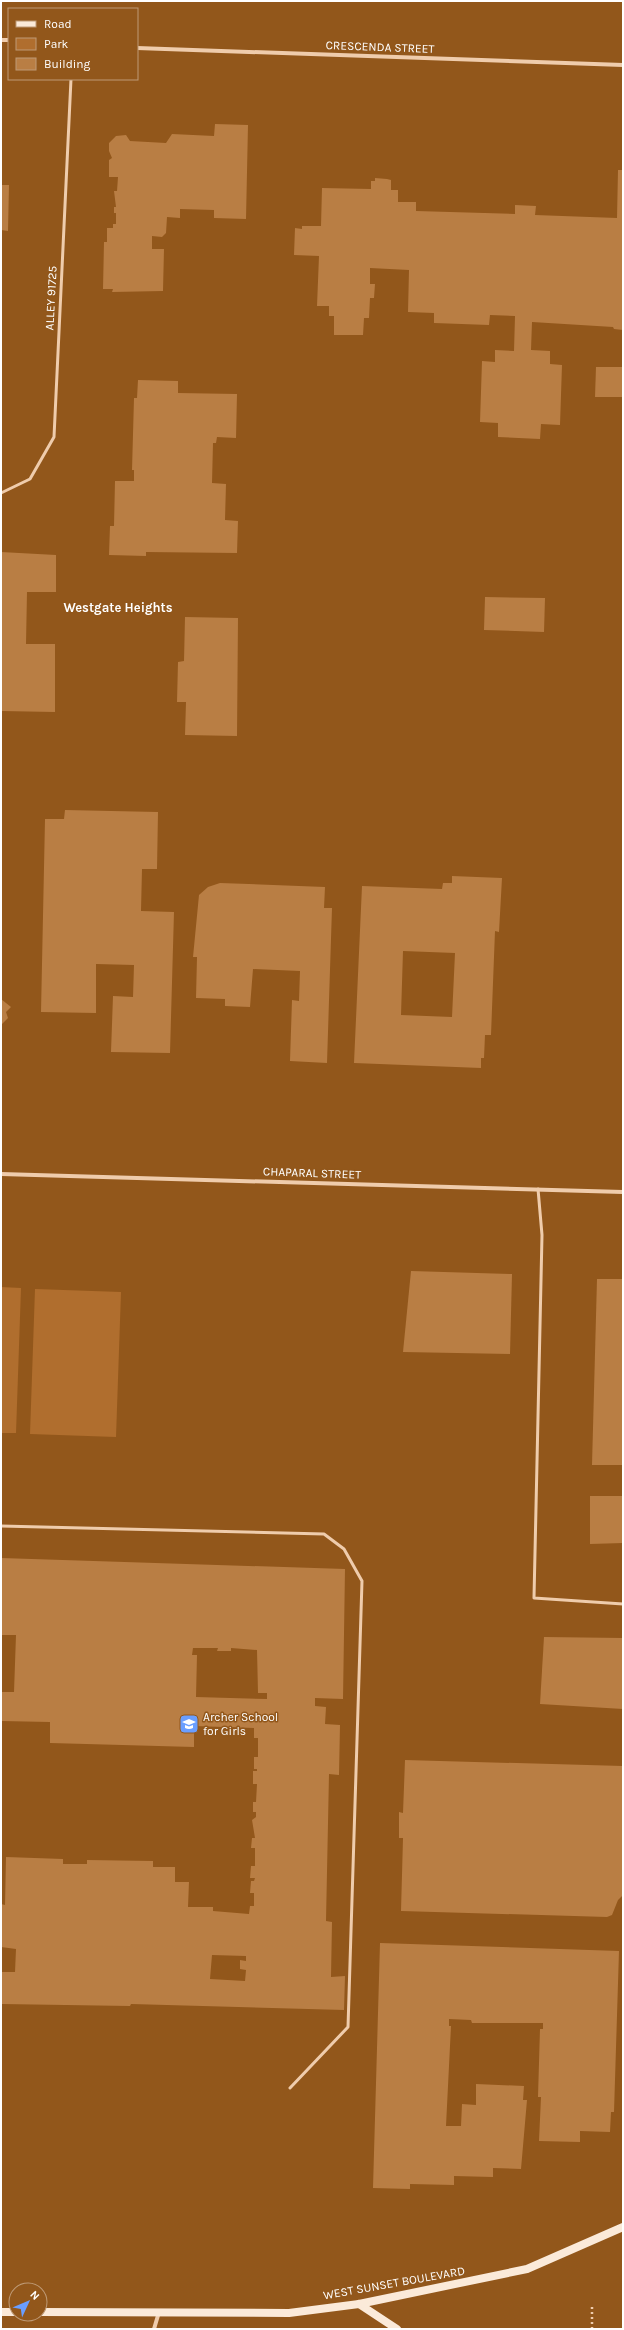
<svg xmlns="http://www.w3.org/2000/svg" width="624" height="2330" font-family="Karla,sans-serif">
	<rect width="100%" height="100%" fill="#92571b"/>
	<g fill="#b06e2e">
		<path d="M1 1287 21 1288 16 1433H1Z"/>
		<path d="M35 1289 121 1292 116 1437 30 1434Z"/>
	</g>
	<g fill="#b97e44" fill-rule="evenodd">
		<path d="M215 124 248 125 246 219 214 218V210L180 209V218L167 217 166 233 162 237 152 236V249H164L163 291 112 292 113 289H103L104 242H107V228H113V224H116V213H114V207H116L114 191H117L118 177H109V160L112 158 109 151V143L116 136 126 135 130 141 166 143 172 134 214 136Z"/>
		<path d="M618 170H623V330L614 329 613 327 532 322 531 350 550 351V364L562 365 560 425 541 424 540 439 498 437V423L480 422 482 361 495 362V350L514 351 515 316 490 315 489 325 434 323V313L408 312 409 270 370 268V284H375L374 298H370L369 318H364L363 335H334V316H329V306H317L319 256 294 255 295 228 302 229V226H321L322 188 371 189V181H375V178L387 179 391 180V190H398V202H416V211L515 214V205L536 206 535 215 617 218Z"/>
		<path d="M1 185H9L8 231 1 230Z"/>
		<path d="M596 367H623V397H595Z"/>
		<path d="M138 380 178 381V393L237 394 236 438 217 437 216 443H213L212 483 226 484 225 520 238 521 237 553 146 552V556L109 555 110 526H114L115 481H134V470H132L134 398H137Z"/>
		<path d="M1 552 56 555V592H27L26 644H55V712L1 711Z"/>
		<path d="M485 597 545 598 544 632 484 630Z"/>
		<path d="M185 617 238 618 237 736 185 735 186 702H177L178 662 184 661Z"/>
		<path d="M65 810 158 812 157 869H142L141 911 174 912 170 1053 111 1052 113 996 133 997 134 965 96 964V1013L41 1012 45 819H64Z"/>
		<path d="M452 876 502 878 499 932 495 931 491 1035H485L484 1058H481V1068L354 1063 362 886 442 889 443 883H452ZM403 951 455 953 452 1017 401 1015Z"/>
		<path d="M220 883 325 887 324 908H332L327 1063 290 1061 292 1000 299 1001 300 971 253 969 250 1007 225 1006V999L196 998 197 957H193L199 895 208 887Z"/>
		<path d="M1 999 11 1007 6 1012 8 1018 1 1025Z"/>
		<path d="M411 1271 512 1274 510 1354 403 1352Z"/>
		<path d="M597 1279H623V1465H592Z"/>
		<path d="M590 1496H623V1543L590 1544Z"/>
		<path d="M1 1558 345 1569 343 1699 315 1698V1706L326 1707 325 1724 340 1725 339 1775 329 1774 326 1921 332 1922 331 1977 345 1976 344 2010 131 2004 130 2006 1 2004V1972H15L16 1949 1 1947V1904L5 1905 6 1857 63 1859V1864H87V1860L153 1861V1867H175V1882H189L188 1907H213V1911L249 1914 250 1906H254V1893H250L251 1881H254L255 1878H250L251 1866H255V1848H251L252 1838H255L252 1820 256 1817V1812H253V1802H256L257 1784H253V1771H257V1769H254V1757H258V1738H254V1728L194 1726V1747L50 1743V1722L1 1721V1692H14L16 1635H1ZM193 1648H218L217 1651H231V1648L257 1650 258 1693H267V1699L196 1697 197 1655H192ZM212 1955 246 1956V1961L240 1960V1969L246 1970 245 1981 210 1979Z"/>
		<path d="M544 1637 623 1638V1709L540 1704Z"/>
		<path d="M405 1760 623 1766V1895L618 1900 612 1915 607 1917 401 1911 403 1838H399V1812L403 1813Z"/>
		<path d="M380 1943 619 1951 614 2112H611L610 2132 580 2131V2142L539 2141 541 2097H538L540 2029H543V2023H472L471 2020 449 2019V2026H451L446 2126H461L462 2104 476 2105V2084L524 2086 523 2100H527L521 2169 493 2168V2177L454 2176V2185L410 2184V2189L373 2188Z"/>
	</g>
	<g fill="none" stroke-linecap="round" stroke-linejoin="round">
		<path stroke="#efccac" stroke-width="2.5" stroke-dasharray="2 3" stroke-linecap="butt" d="M592 2329V2307"/>
		<g stroke="#efccac" stroke-width="3">
			<path d="M1 493 30 479 54 437 71 79"/>
			<path d="M538 1189 542 1235 534 1598 623 1604"/>
			<path d="M1 1526 324 1534 344 1549 362 1581 348 2027 290 2088"/>
		</g>
		<g stroke="#efccac" stroke-width="4">
			<path d="M1 40H9"/>
			<path d="M137 48 623 65"/>
			<path d="M1 1174 623 1192"/>
			<path d="M154 2329 159 2312"/>
		</g>
		<g stroke="#fbead9" stroke-width="8">
			<path d="M359 2304 397 2329"/>
			<path d="M1 2312H16"/>
			<path d="M40 2312 289 2313 359 2304 527 2269 623 2227"/>
		</g>
	</g>
	<defs>
		<g id="school-square" transform="scale(1)"><rect x="-9" y="-9" width="18" height="18" rx="4" fill="#6a9eff" stroke="#92571b"/><path d="M0-5L7-2L0 1L-7-2ZM-4 1L0 2.5L4 1V4Q0 6-4 4Z" fill="#fff"/></g>
	</defs>
	<g fill-rule="evenodd">
		<use href="#school-square" x="189" y="1724"/>
	</g>
	<g text-anchor="middle" dominant-baseline="central" stroke-width="3" stroke-linejoin="round" paint-order="stroke">
		<g font-size="12" fill="#fff" stroke="#92571b">
			<text transform="translate(380 47) rotate(2)">CRESCENDA STREET</text>
			<text transform="translate(51 298) rotate(-87)">ALLEY 91725</text>
			<text transform="translate(312 1173) rotate(2)">CHAPARAL STREET</text>
			<text transform="translate(394 2283) rotate(-10)">WEST SUNSET BOULEVARD</text>
		</g>
		<g font-size="12" fill="#fff" stroke="#92571b" text-anchor="start">
			<text x="203" y="1717">Archer School<tspan x="203" dy="14">for Girls</tspan></text>
		</g>
		<g font-size="13" font-weight="bold" fill="#fff" stroke="#92571b">
			<text x="118" y="607">Westgate Heights</text>
		</g>
	</g>
	<rect width="624" height="2330" fill="none" stroke="#ffffff" stroke-width="4"/>
	<rect x="8" y="8" width="130" height="72" fill="#92571b" stroke="#be9a76"/>
	<rect x="16" y="21" width="20" height="6" fill="#fbead9" stroke="#be9a76"/>
	<text x="44" y="28" font-size="12" fill="#ffffff">Road</text>
	<rect x="16" y="38" width="20" height="12" fill="#b06e2e" stroke="#be9a76"/>
	<text x="44" y="48" font-size="12" fill="#ffffff">Park</text>
	<rect x="16" y="58" width="20" height="12" fill="#b97e44" stroke="#be9a76"/>
	<text x="44" y="68" font-size="12" fill="#ffffff">Building</text>
	<g transform="translate(28 2302) rotate(46)"><circle r="19" fill="#92571b" stroke="#be9a76"/>
	<path d="M0-3L7 15L0 10L-7 15Z" fill="#6a9eff"/>
	<text y="-6" font-size="11" font-weight="bold" text-anchor="middle" fill="#ffffff">N</text>
	</g>
</svg>
